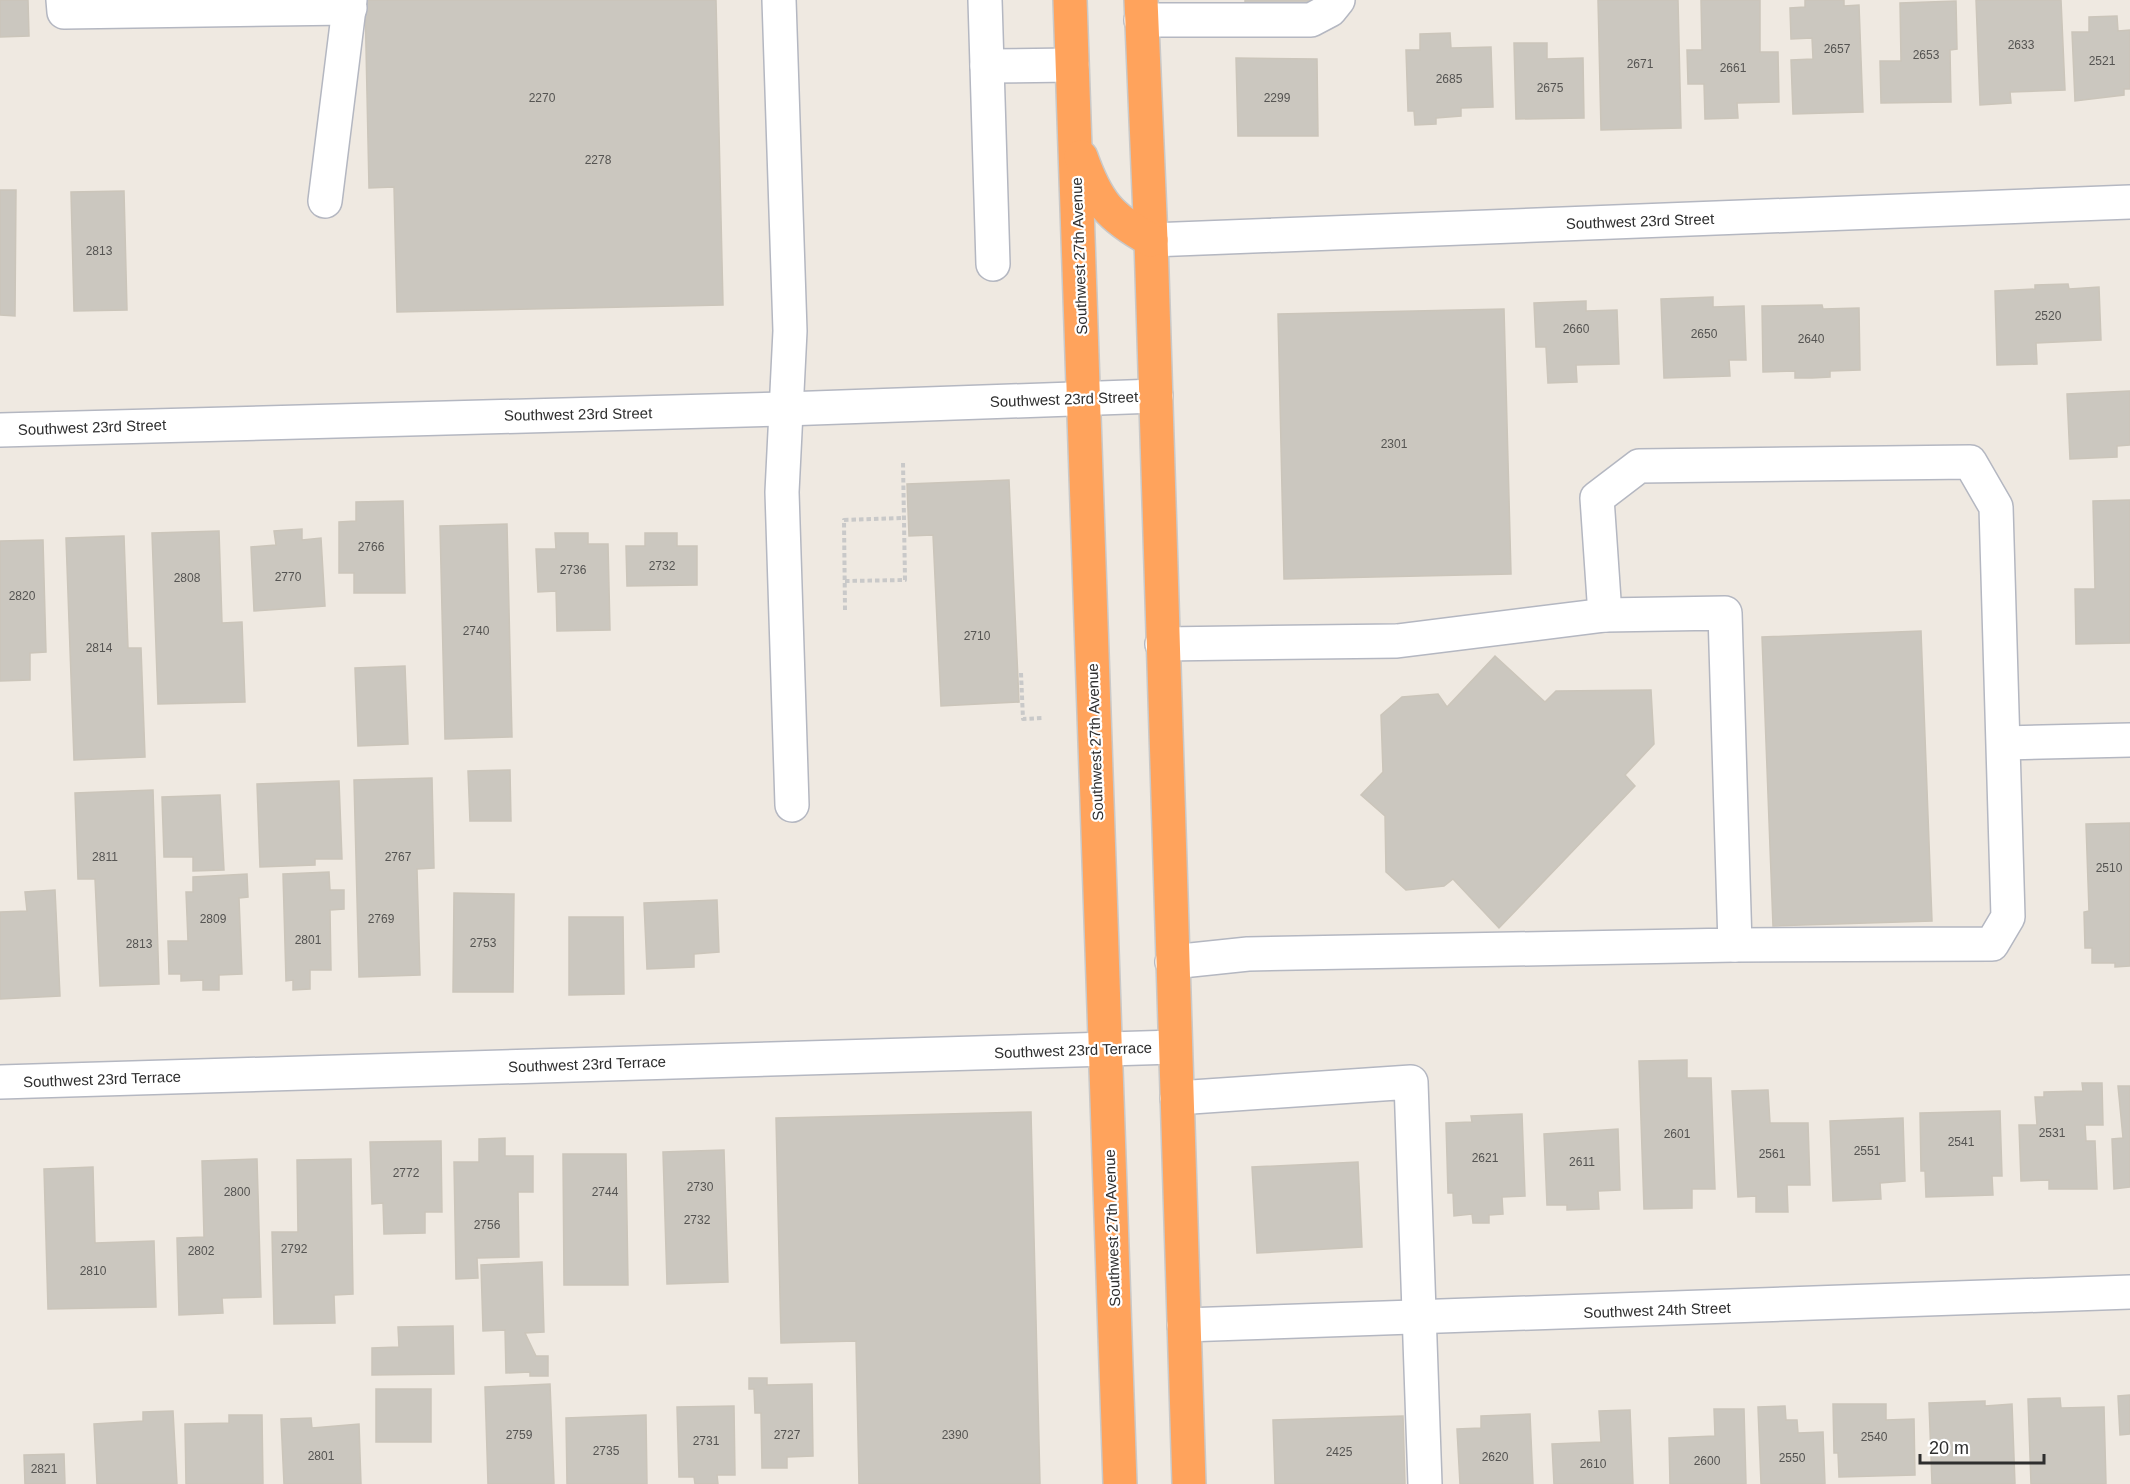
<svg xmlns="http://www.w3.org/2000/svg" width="2130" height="1484" font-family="Helvetica,sans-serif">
	<rect width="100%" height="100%" fill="#efe9e1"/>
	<g fill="#cbc7bf" stroke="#cbc5ba" stroke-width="1.5">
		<path d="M0 0H28L29 36 0 37Z"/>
		<path d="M365 0H716L723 305 397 312 394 187 369 188Z"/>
		<path d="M1245 0H1319V7L1245 8Z"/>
		<path d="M1598 0H1678L1681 128 1601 130Z"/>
		<path d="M1701 0H1760V52H1778L1779 102 1737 103 1738 118 1705 119 1704 84H1688L1687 50H1702Z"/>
		<path d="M1805 0H1844V6L1859 5 1863 112 1793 114 1791 60 1813 59 1812 38 1791 39 1790 8 1805 7Z"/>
		<path d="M1976 0H2061L2065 90 2010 92 2011 103 1980 105Z"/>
		<path d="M1956 1 1957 49 1950 50 1951 102 1881 103 1880 61H1901L1900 3Z"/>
		<path d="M2117 16 2118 31 2130 30V89H2124V95L2075 101 2072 32H2089V17Z"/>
		<path d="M1450 33 1451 48 1491 47 1493 107 1461 108V116L1436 118V124L1415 125 1414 111H1408L1406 50H1420V34Z"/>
		<path d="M1514 43H1547V59L1583 58 1584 118 1516 119Z"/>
		<path d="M1236 58 1317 59 1318 136H1238Z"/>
		<path d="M0 190H16L15 316 0 315Z"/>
		<path d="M124 191 127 310 74 311 71 192Z"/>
		<path d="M2068 284 2069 289 2099 287 2101 340 2036 343 2037 364 1997 365 1995 291 2035 289V285Z"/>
		<path d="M1713 297V307L1744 306 1746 360H1729L1730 376 1664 378 1661 299Z"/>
		<path d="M1586 301V311L1617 310 1619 364 1576 365 1577 382 1548 383 1546 347H1536L1534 303Z"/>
		<path d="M1822 305 1823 309 1859 308 1860 370 1830 371V377L1812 378H1795V371L1763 372 1762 306Z"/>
		<path d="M1504 309 1511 574 1284 579 1278 314Z"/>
		<path d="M2130 391V445L2117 446V457L2070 459 2067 394Z"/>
		<path d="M1009 480 1019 702 941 706 933 535 909 536 907 484Z"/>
		<path d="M2130 500V643L2076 644 2075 589H2095L2093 501Z"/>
		<path d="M403 501 405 593H354V573H339V522L356 521V502Z"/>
		<path d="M507 524 512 737 445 739 440 526Z"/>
		<path d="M302 529V540L321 538 325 606 254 611 251 547 276 545 274 531Z"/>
		<path d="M219 531 222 623 242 622 245 702 158 704 152 533Z"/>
		<path d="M555 533H588V544H608L610 630 557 631 556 591 538 592 536 549H556Z"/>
		<path d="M645 533H677V546H697V585L627 586 626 546H645Z"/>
		<path d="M124 536 128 648H141L145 757 74 760 66 538Z"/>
		<path d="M43 540 46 652 30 653V680L0 681V541Z"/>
		<path d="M1921 631 1932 921 1773 926 1762 637Z"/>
		<path d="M1495 656 1545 702 1556 691 1651 690 1654 744 1625 775 1635 786 1499 928 1453 879 1444 886 1406 890 1386 872 1385 816 1361 795 1383 772 1381 715 1402 697 1438 694 1447 707Z"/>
		<path d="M405 666 408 744 358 746 355 668Z"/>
		<path d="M510 770 511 821H470L468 771Z"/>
		<path d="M432 778 434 868 417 869 420 975 359 977 354 780Z"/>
		<path d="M339 781 342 859H315V865L260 867 257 784Z"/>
		<path d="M153 790 159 984 100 986 95 879H78L75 793Z"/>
		<path d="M220 795 224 870 193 871V857H164L162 797Z"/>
		<path d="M2130 823V966L2115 967V963H2092V948H2085L2084 912 2089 911 2086 824Z"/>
		<path d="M329 872 330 890H344V909L330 910 331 970H310V989L293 990V980L286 981 283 874Z"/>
		<path d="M247 874 248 897 239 898 242 974 219 975V990H203V980L181 981V974H169L168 941H188L186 892H193V877Z"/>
		<path d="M55 890 60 996 0 999V912L27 911 25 892Z"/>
		<path d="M454 893 514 894 513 992H453Z"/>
		<path d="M717 900 719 952 694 954V967L647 969 644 903Z"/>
		<path d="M569 917H623L624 994 569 995Z"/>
		<path d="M1687 1060V1078H1711L1715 1189H1692V1208L1644 1209 1639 1061Z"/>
		<path d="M2082 1083H2102L2103 1125H2085L2086 1141H2095L2097 1189H2049V1180L2021 1181 2019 1125H2037L2035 1097H2044V1092L2083 1091Z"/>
		<path d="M2118 1086H2130V1187L2114 1189 2112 1139 2123 1138Z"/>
		<path d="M1768 1090 1770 1123H1808L1810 1185H1787L1788 1212H1756V1196L1738 1197 1732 1091Z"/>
		<path d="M2000 1111 2002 1176H1992L1993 1195 1926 1197 1925 1171H1921L1920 1113Z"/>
		<path d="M1031 1112 1040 1484H859L856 1341 781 1343 776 1118Z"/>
		<path d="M1522 1114 1525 1196 1502 1197 1503 1214 1489 1215V1223H1473L1472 1214 1454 1216 1453 1193H1448L1446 1123 1472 1122 1471 1116Z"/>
		<path d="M1903 1118 1905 1181 1880 1183 1881 1199 1833 1201 1830 1121Z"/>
		<path d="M1618 1129 1620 1190 1598 1191 1599 1209 1567 1210V1205H1547L1544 1134Z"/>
		<path d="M505 1138V1156H533V1192H518L519 1257 477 1258 478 1278 456 1279 454 1162H479V1139Z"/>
		<path d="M441 1141 442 1212H425V1233L384 1234 383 1203 372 1204 370 1142Z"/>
		<path d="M724 1150 728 1282 667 1284 663 1152Z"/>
		<path d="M563 1154H626L628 1285H564Z"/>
		<path d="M257 1159 261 1297 222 1298 223 1313 179 1315 177 1238 204 1237 202 1161Z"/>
		<path d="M351 1159 353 1294 334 1295 335 1323 274 1324 272 1232H298L297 1160Z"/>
		<path d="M1358 1162 1362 1247 1257 1253 1252 1167Z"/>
		<path d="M93 1167 95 1243 154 1241 156 1307 48 1309 44 1169Z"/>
		<path d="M542 1262 544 1332 525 1333 536 1356H548V1376H530V1372L506 1373 505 1330 483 1331 481 1265Z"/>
		<path d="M453 1326 454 1374 372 1375V1348L399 1347 398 1327Z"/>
		<path d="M749 1378H767V1385L812 1384 813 1456 787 1457V1468H762L761 1413H755L754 1389H749Z"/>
		<path d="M550 1384 554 1484H488L485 1387Z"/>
		<rect x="376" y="1389" width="55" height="53"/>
		<path d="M2130 1395V1434L2120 1435 2118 1396Z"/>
		<path d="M2060 1398 2061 1408 2104 1407 2106 1484H2031L2028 1399Z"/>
		<path d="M1985 1401V1406L2012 1404 2015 1484H1932L1929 1403Z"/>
		<path d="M1833 1404H1886V1420L1914 1419 1915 1475 1839 1477 1838 1453H1834Z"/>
		<path d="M734 1406 735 1475H717L718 1484H695L694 1477H679L677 1407Z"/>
		<path d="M1785 1406 1786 1420H1797L1798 1433 1823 1432 1825 1484H1761L1758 1407Z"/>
		<path d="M1714 1409H1744L1746 1484H1670L1669 1438 1715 1436Z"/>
		<path d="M1630 1410 1633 1484H1554L1552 1444 1601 1442 1599 1411Z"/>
		<path d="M173 1411 177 1484H97L94 1424 143 1421V1412Z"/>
		<path d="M1530 1414 1533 1484H1460L1457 1429 1481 1428V1416Z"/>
		<path d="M229 1415H262L263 1484H186L185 1424 229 1423Z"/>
		<path d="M646 1415 647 1484H567L566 1418Z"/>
		<path d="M1403 1416 1405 1484H1275L1273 1420Z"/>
		<path d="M311 1418 312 1428 359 1424 361 1484H284L281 1419Z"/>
		<path d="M64 1454 65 1484H25L24 1455Z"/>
	</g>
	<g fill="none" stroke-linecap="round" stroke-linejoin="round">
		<g stroke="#b4b7c1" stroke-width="36">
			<g id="minor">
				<path d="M63 0 64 12 350 8"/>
				<path d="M779 0 790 331 782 492 792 805"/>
				<path d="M985 0 993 264"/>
				<path d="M1141 20H1311L1330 10 1338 0"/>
				<path d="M987 66 1072 65"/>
				<path d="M325 201 350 0"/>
				<path d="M1151 240 2130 202"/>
				<path d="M0 430 785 409 1156 396"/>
				<path d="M1605 615 1597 498 1639 466 1970 462 1996 507 2008 917 1992 944 1735 945"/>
				<path d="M1162 644 1397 641 1605 615 1725 613 1735 945 1248 954 1172 962"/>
				<path d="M2004 743 2130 740"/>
				<path d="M0 1082 1175 1047"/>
				<path d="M1177 1098 1411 1082 1425 1484"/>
				<path d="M1184 1325 2130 1292"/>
			</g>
		</g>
		<g stroke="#c9c9c9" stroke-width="36">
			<g id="highway">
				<path d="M1070 0 1120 1484"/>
				<path d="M1141 0 1151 240 1189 1484"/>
				<path d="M1081 157C1097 202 1109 217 1151 240"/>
			</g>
		</g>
		<g stroke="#c9c9c9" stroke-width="4" stroke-dasharray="4.5 3" stroke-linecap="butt">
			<path d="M845 581 905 580 903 462"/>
			<path d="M845 610 844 520 904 518"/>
			<path d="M1021 673 1023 719 1042 718"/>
		</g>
		<use href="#minor" stroke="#fff" stroke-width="33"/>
		<use href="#highway" stroke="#ffa35c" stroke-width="33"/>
	</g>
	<g text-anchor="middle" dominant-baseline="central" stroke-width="4.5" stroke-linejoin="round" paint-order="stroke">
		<g font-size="12" fill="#555452">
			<text x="2021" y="45">2633</text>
			<text x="1837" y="49">2657</text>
			<text x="1926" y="55">2653</text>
			<text x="2102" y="61">2521</text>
			<text x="1640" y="64">2671</text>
			<text x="1733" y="68">2661</text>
			<text x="1449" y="79">2685</text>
			<text x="1550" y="88">2675</text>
			<text x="542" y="98">2270</text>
			<text x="1277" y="98">2299</text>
			<text x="598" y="160">2278</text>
			<text x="99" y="251">2813</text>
			<text x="2048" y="316">2520</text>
			<text x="1576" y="329">2660</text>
			<text x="1704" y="334">2650</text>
			<text x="1811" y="339">2640</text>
			<text x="1394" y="444">2301</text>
			<text x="371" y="547">2766</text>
			<text x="662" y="566">2732</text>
			<text x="573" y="570">2736</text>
			<text x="288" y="577">2770</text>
			<text x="187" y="578">2808</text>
			<text x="22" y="596">2820</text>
			<text x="476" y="631">2740</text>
			<text x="977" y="636">2710</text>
			<text x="99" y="648">2814</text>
			<text x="105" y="857">2811</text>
			<text x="398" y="857">2767</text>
			<text x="2109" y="868">2510</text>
			<text x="213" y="919">2809</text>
			<text x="381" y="919">2769</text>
			<text x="308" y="940">2801</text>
			<text x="483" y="943">2753</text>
			<text x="139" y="944">2813</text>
			<text x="2052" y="1133">2531</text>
			<text x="1677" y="1134">2601</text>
			<text x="1961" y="1142">2541</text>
			<text x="1867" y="1151">2551</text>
			<text x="1772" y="1154">2561</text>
			<text x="1485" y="1158">2621</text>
			<text x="1582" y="1162">2611</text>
			<text x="406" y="1173">2772</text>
			<text x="700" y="1187">2730</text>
			<text x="237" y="1192">2800</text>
			<text x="605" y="1192">2744</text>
			<text x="697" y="1220">2732</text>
			<text x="487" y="1225">2756</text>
			<text x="294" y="1249">2792</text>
			<text x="201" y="1251">2802</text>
			<text x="93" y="1271">2810</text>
			<text x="519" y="1435">2759</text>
			<text x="787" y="1435">2727</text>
			<text x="955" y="1435">2390</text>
			<text x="1874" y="1437">2540</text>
			<text x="706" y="1441">2731</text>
			<text x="606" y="1451">2735</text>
			<text x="1339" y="1452">2425</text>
			<text x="321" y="1456">2801</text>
			<text x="1495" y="1457">2620</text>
			<text x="1792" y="1458">2550</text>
			<text x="1707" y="1461">2600</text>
			<text x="1593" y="1464">2610</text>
			<text x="44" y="1469">2821</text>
		</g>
		<g font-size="15" fill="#2e2e2e" stroke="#fff">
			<text transform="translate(1640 221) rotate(-2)">Southwest 23rd Street</text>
			<text transform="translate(1079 256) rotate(-92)">Southwest 27th Avenue</text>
			<text transform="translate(1064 399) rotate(-2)">Southwest 23rd Street</text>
			<text transform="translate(578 414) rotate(-1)">Southwest 23rd Street</text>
			<text transform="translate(92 427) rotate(-2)">Southwest 23rd Street</text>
			<text transform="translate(1095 742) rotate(-92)">Southwest 27th Avenue</text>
			<text transform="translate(1073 1050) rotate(-2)">Southwest 23rd Terrace</text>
			<text transform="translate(587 1064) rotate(-2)">Southwest 23rd Terrace</text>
			<text transform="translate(102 1079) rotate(-2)">Southwest 23rd Terrace</text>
			<text transform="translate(1112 1228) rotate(-92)">Southwest 27th Avenue</text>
			<text transform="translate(1657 1310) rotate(-2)">Southwest 24th Street</text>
		</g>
	</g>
	<path d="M1920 1454v9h124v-9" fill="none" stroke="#2e2e2e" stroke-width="3"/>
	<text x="1929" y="1454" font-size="18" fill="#2e2e2e" stroke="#ffffff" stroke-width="4.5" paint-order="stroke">20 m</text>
</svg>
